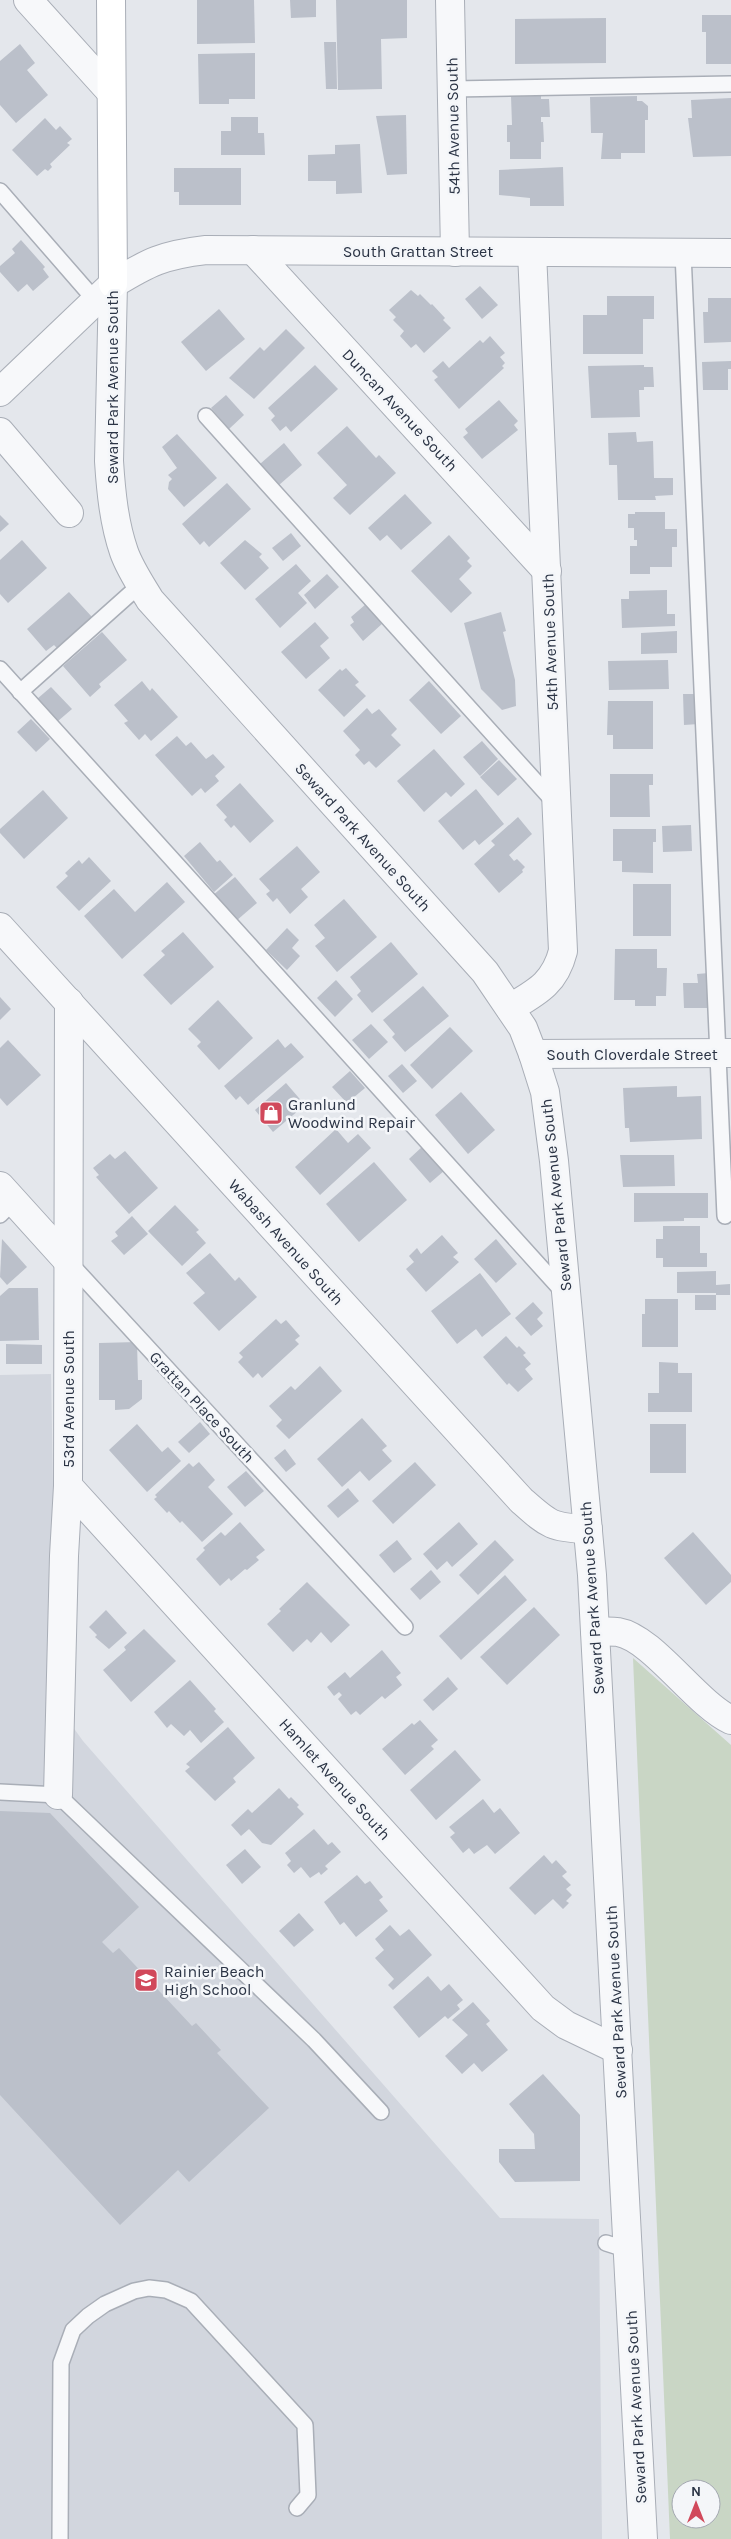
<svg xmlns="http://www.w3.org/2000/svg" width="731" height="2539" font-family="Karla,sans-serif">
	<rect width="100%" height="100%" fill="#e4e7ec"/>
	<path fill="#d2d6de" d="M51 1374 57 1705 83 1741 500 2218 599 2219 602 2539H0V1375Z"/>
	<path fill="#c9d6c5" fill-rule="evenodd" d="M633 1658 731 1745V2539H670ZM681 2489H711V2519H681Z"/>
	<g fill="#bbc0ca">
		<path d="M197 0H254L255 43 197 44Z"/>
		<path d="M290 0H316V17L291 18Z"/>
		<path d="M336 0H407V38L381 39 382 89 338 90Z"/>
		<path d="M702 15H731V64H706V32H702Z"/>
		<path d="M606 18V63L515 64V19Z"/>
		<path d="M324 42H336L337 89H326Z"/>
		<path d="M20 44 35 63 27 70 48 95 16 123 0 105V61Z"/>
		<path d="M255 53V99H229V104H199L198 54Z"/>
		<path d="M511 96H541V99H549L550 117H541V122H543L544 142H541V159H510V142H507V125H512Z"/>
		<path d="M637 96V101H642L648 106V120H645V153H621V159H601L603 133H591L590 97Z"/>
		<path d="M731 98V156L693 157 688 118H692L691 100Z"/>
		<path d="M406 115 407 174 387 175 376 116Z"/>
		<path d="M231 117H258V133H264L265 155H221V131H231Z"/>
		<path d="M45 118 56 130 60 126 72 139 67 143 70 145 50 164 52 167 48 171 45 169 37 176 12 150Z"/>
		<path d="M360 144 362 193 336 194V181H308V155L335 154V145Z"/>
		<path d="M563 167 564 206H530V198L499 195V170Z"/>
		<path d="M174 168H241V205H179V192H174Z"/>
		<path d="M21 240 45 267 43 269 49 277 33 291 27 284 18 292 0 272V266L15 253 12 249Z"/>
		<path d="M480 286 498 305 482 319 465 299Z"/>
		<path d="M411 290 418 296 420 294 431 305 432 304 445 318 443 320 451 328 424 353 416 344 411 348 400 336 404 331 393 320 396 317 389 310Z"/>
		<path d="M607 296H654V319H643V354H583V315H607Z"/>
		<path d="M708 298H731V342L704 343 703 312H708Z"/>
		<path d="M219 309 245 339 206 371 181 342Z"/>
		<path d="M286 329 305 348 254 399 229 378 260 347 264 351Z"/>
		<path d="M490 336 505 353 500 357 505 363 502 366 504 368 459 409 434 380 438 377 432 371 443 361 449 368 480 340 483 343Z"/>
		<path d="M731 361V369H728V390H703L702 362Z"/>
		<path d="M315 365 338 389 291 432 286 426 280 431 271 420 275 416 268 408Z"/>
		<path d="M644 365V367H653L654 387H644V390H639L640 417 591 418 588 366Z"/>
		<path d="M226 395 244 415 229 429 211 408Z"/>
		<path d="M499 400 518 421 514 425 518 430 482 459 463 437 468 433 465 429Z"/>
		<path d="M347 426 376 458 379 455 396 473 350 515 333 498 347 485 317 453Z"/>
		<path d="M636 432 637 442 653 441 654 478H673V495L655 496 656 500H618L617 465H609L608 433Z"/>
		<path d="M177 434 217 478 184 507 168 489 169 482 172 479 168 475 177 468 162 447Z"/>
		<path d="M284 443 302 465 279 485 260 464Z"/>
		<path d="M227 483 251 509 209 547 204 541 200 545 182 524Z"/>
		<path d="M405 494 432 523 401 550 387 535 380 541 368 528Z"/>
		<path d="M635 512H665V529H677V547H672V567H650V574H630V546H637V540H634V528H628V514H635Z"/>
		<path d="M0 515 9 524 0 532Z"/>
		<path d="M291 533 301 546 283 561 272 548Z"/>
		<path d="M449 535 470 558 467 561 472 566 459 579 472 593 451 613 411 571Z"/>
		<path d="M22 540 47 568 8 603 0 594V560Z"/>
		<path d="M245 540 262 554 259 557 269 568 245 590 220 563Z"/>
		<path d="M296 564 311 581 298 593 307 603 280 628 255 599Z"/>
		<path d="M327 574 339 587 315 609 304 595Z"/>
		<path d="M667 590V614H675V626L622 628 621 599H629V591Z"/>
		<path d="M69 592 92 617 57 648 54 645 46 651 27 629Z"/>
		<path d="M366 604 383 623 363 641 350 625 354 622 351 617Z"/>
		<path d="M501 612 506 631 503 632 515 680 516 706 502 710 481 689 464 623Z"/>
		<path d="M315 622 329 638 320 646 330 658 306 679 281 652Z"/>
		<path d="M677 631V653L641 654V633Z"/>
		<path d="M102 632 127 660 99 684 101 687 90 697 63 666Z"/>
		<path d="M668 660 669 689 609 690 608 661Z"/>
		<path d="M346 668 359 682 355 685 366 696 344 717 318 690 340 669 342 671Z"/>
		<path d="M142 681 150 691 152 688 178 717 151 741 145 734 139 740 124 723 128 721 114 705Z"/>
		<path d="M429 681 461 716 441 734 409 700Z"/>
		<path d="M51 687 72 709 58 721 37 699Z"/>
		<path d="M683 694H701L699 724 684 725Z"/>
		<path d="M608 701H653V749H613V735H607Z"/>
		<path d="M367 708 372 714 379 709 397 729 391 735 401 745 376 768 369 761 364 765 355 755 360 750 343 731Z"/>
		<path d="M31 719 50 739 36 752 17 732Z"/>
		<path d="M177 736 186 746 191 742 206 759 213 754 225 767 215 776 219 781 205 793 201 788 192 796 155 755Z"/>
		<path d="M482 741 498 759 480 776 463 757Z"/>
		<path d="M434 749 465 784 451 797 446 792 424 812 397 781Z"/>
		<path d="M499 760 517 779 498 796 480 777Z"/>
		<path d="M610 774H653V785H649L650 817H610Z"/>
		<path d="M240 783 274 821 250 843 234 825 231 828 224 820 227 817 216 805Z"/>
		<path d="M476 789 504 824 479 845 475 840 463 850 438 821Z"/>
		<path d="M43 790 68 818 24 859 0 833V829Z"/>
		<path d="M518 817 532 834 509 855 514 861 517 859 525 867 522 870 523 872 499 893 474 864 495 845 491 841Z"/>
		<path d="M691 825 692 851 663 852 662 826Z"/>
		<path d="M613 829H656V842H653V873L622 872V861H613Z"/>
		<path d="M200 842 217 862 220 860 233 875 214 892 184 856Z"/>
		<path d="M297 846 320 872 301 889 308 897 290 914 277 898 273 902 266 894 270 891 259 879Z"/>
		<path d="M89 857 111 881 79 911 56 887 68 876 65 873 79 860 82 864Z"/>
		<path d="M235 877 257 903 236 921 213 895Z"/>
		<path d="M167 882 185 902 122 959 84 916 114 889 135 912Z"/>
		<rect x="633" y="884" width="38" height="52"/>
		<path d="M344 899 377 937 337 972 315 946 325 938 314 925Z"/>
		<path d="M287 928 299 940 292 948 300 956 287 970 266 950Z"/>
		<path d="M183 932 214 967 171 1005 143 975 165 955 161 951Z"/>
		<path d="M391 942 418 974 372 1013 357 995 361 991 350 977Z"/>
		<path d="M615 949H657V968H667L666 996H656V1006H635V1000H614Z"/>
		<path d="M709 973 714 1008H684L683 983H698L697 974Z"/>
		<path d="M336 980 353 999 335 1017 317 998Z"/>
		<path d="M423 986 449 1016 405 1052 392 1037 395 1034 383 1020Z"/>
		<path d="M0 997 11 1009 0 1020Z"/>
		<path d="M218 1000 253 1038 219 1070 197 1046 201 1042 188 1029Z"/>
		<path d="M371 1024 388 1042 369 1059 352 1040Z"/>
		<path d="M450 1027 473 1051 432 1089 410 1065Z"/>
		<path d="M278 1039 285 1048 291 1043 304 1057 248 1105 240 1096 236 1100 224 1086Z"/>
		<path d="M8 1040 41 1075 7 1106 0 1098V1048Z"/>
		<path d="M402 1064 417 1081 403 1093 388 1076Z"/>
		<path d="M350 1071 365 1088 347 1103 332 1087Z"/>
		<path d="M286 1083 305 1105 273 1132 255 1110Z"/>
		<path d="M677 1086V1097L701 1096 702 1139 630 1142 629 1128H625L623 1088Z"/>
		<path d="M461 1092 495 1130 468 1154 435 1115Z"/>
		<path d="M336 1129 348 1143 358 1134 371 1148 320 1195 295 1167Z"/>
		<path d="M423 1146 445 1170 430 1183 409 1159Z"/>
		<path d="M125 1151 158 1188 129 1214 96 1177 99 1175 93 1168 110 1154 115 1159Z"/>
		<path d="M620 1155H674L675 1186 623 1187Z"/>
		<path d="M374 1162 407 1200 359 1242 326 1204Z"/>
		<path d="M634 1193H708V1218H684V1221L634 1222Z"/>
		<path d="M175 1205 199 1230 196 1232 206 1243 182 1266 148 1231Z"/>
		<path d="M132 1216 148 1234 124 1255 111 1241 118 1236 115 1232Z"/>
		<path d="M663 1226H700V1253H707V1267H663V1258H656V1239H663Z"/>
		<path d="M442 1235 458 1253 453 1257 459 1262 426 1292 406 1269 414 1262 409 1256 417 1248 421 1254Z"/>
		<path d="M2 1239 27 1267 7 1285 0 1277Z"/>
		<path d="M496 1239 517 1264 496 1283 474 1259Z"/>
		<path d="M210 1253 235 1281 239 1277 257 1297 219 1331 193 1303 205 1293 186 1273Z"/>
		<path d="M716 1271V1285L730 1284V1295H716V1310H695V1295H716V1293H677V1272Z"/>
		<path d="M480 1273 511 1314 482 1337 476 1329 457 1344 431 1311Z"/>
		<path d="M9 1288H38L39 1340 0 1341V1296Z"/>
		<path d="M645 1299H678V1347H642V1314H645Z"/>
		<path d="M533 1302 543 1313 537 1319 543 1326 531 1336 515 1318Z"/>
		<path d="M276 1319 281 1324 286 1320 300 1336 295 1340 299 1344 262 1378 258 1373 253 1378 238 1362 243 1357 239 1353Z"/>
		<path d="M506 1336 517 1348 519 1346 526 1353 523 1355 531 1364 525 1369 533 1379 518 1392 509 1383 507 1385 483 1357Z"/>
		<path d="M137 1342 138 1380H142V1399L129 1409 115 1410V1400H99V1343Z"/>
		<path d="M6 1344 42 1345V1364H6Z"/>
		<path d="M659 1362 678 1363V1373H692V1412H648V1393H659Z"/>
		<path d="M320 1366 342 1391 289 1439 276 1426 282 1420 269 1406 291 1386 295 1390Z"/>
		<path d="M362 1418 387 1446 382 1450 392 1461 369 1481 360 1471 342 1487 317 1459Z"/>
		<path d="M200 1422 210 1434 189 1453 178 1442Z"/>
		<path d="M137 1424 162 1452 168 1447 181 1461 147 1492 109 1450Z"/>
		<rect x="650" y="1424" width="36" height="49"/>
		<path d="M285 1449 296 1464 286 1472 274 1458Z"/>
		<path d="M199 1462 215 1480 208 1487 233 1514 202 1542 182 1521 180 1523 169 1511 167 1513 154 1499 157 1497 155 1495 189 1463 193 1467Z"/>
		<path d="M415 1462 436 1485 393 1524 372 1501Z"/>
		<path d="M246 1471 264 1491 245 1507 227 1487Z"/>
		<path d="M348 1488 359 1501 338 1518 327 1506Z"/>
		<path d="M240 1522 265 1550 256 1557 259 1560 247 1570 245 1569 231 1581 229 1578 220 1586 196 1559 205 1550 203 1548 221 1532 225 1536Z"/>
		<path d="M459 1522 478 1544 452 1567 447 1561 437 1570 423 1554Z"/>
		<path d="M693 1532 731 1575V1582L706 1605 664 1558Z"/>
		<path d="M397 1540 412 1559 394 1573 379 1555Z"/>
		<path d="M495 1540 514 1560 478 1595 459 1575Z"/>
		<path d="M431 1570 441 1582 420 1600 410 1589Z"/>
		<path d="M505 1575 527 1600 461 1660 439 1636Z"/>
		<path d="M307 1582 350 1625 331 1643 321 1632 311 1643 307 1639 293 1652 267 1624 281 1611 279 1609Z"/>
		<path d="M534 1607 560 1635 507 1685 480 1657Z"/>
		<path d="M106 1610 127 1633 109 1649 95 1637 97 1635 89 1627Z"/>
		<path d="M144 1629 176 1661 131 1702 103 1670 126 1650 124 1647Z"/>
		<path d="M382 1650 401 1673 396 1677 402 1685 385 1699 382 1696 360 1715 356 1711 351 1715 338 1699 342 1695 339 1692 334 1696 327 1687 345 1672 350 1678Z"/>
		<path d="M448 1677 458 1689 433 1711 423 1700Z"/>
		<path d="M190 1680 216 1709 214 1711 224 1722 201 1743 190 1730 184 1736 171 1724 167 1728 154 1712Z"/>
		<path d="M420 1720 438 1740 431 1746 434 1749 405 1775 382 1749 412 1723 414 1725Z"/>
		<path d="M228 1727 255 1758 233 1778 236 1782 215 1801 185 1771 190 1767 186 1764Z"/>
		<path d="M455 1750 481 1780 436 1820 410 1790Z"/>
		<path d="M279 1788 289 1799 291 1797 299 1805 297 1807 304 1814 271 1845 262 1843 249 1829 241 1836 231 1825 248 1809 252 1813Z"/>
		<path d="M483 1799 494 1813 500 1808 520 1833 495 1854 487 1845 474 1854 469 1848 463 1853 450 1837 455 1833 449 1827Z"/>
		<path d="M0 1811 50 1813 139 1907 102 1942 113 1953 119 1948 192 2026 196 2023 221 2050 217 2053 269 2108 189 2182 178 2170 120 2225 0 2095Z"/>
		<path d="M314 1829 328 1845 332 1842 341 1852 325 1866 328 1869 321 1875 319 1872 310 1878 301 1867 294 1873 287 1865 291 1861 285 1853Z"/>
		<path d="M245 1849 261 1867 242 1884 226 1865Z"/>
		<path d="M544 1855 552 1864 556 1860 567 1872 562 1876 571 1885 566 1889 572 1895 566 1901 569 1903 563 1909 553 1899 535 1915 509 1888Z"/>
		<path d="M357 1875 365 1884 370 1881 383 1897 379 1900 388 1911 356 1937 344 1922 340 1925 324 1902Z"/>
		<path d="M299 1913 314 1930 294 1947 279 1931Z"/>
		<path d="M390 1925 400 1936 409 1929 432 1955 393 1990 388 1985 394 1979 375 1958 384 1950 375 1939Z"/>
		<path d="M428 1976 441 1991 449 1984 463 2000 457 2005 460 2009 448 2019 445 2016 419 2038 393 2007Z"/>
		<path d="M473 2002 490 2021 486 2024 508 2050 482 2072 474 2063 462 2074 445 2056 468 2035 452 2020Z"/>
		<path d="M543 2074 580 2115V2181L515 2182 499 2162V2149H535L534 2134 509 2104Z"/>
	</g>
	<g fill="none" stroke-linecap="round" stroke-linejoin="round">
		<g stroke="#a9aeb7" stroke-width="18">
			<g id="service">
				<path d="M452 89 731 84"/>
				<path d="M0 191 95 300"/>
				<path d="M683 253 725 1216"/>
				<path d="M206 416 555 803"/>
				<path d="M0 669 565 1294"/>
				<path d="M20 692 141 584"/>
				<path d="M0 1215 14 1201"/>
				<path d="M68 1261 405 1627"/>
				<path d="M0 1792 58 1795 314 2040 381 2112"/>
				<path d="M606 2243 628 2250"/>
				<path d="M60 2539 61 2363 73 2330 88 2316 105 2304 134 2291 149 2288 166 2290 191 2301 305 2425 308 2495 297 2508"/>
			</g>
		</g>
		<g stroke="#a9aeb7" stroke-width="30">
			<g id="minor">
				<path d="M28 0 111 92"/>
				<path d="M450 0 455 252"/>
				<path d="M253 250 547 571"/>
				<path d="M113 284C149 262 163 255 206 250L731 253"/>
				<path d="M0 432 69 513"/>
				<path d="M0 927 521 1500C548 1524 551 1528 588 1529"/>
				<path d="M510 1008C537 992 555 983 563 951L532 252"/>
				<path d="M533 1054 731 1053"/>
				<path d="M0 1186 67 1260"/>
				<path d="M68 1486 543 2008 566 2025 618 2050"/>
				<path d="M595 1631C603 1632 611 1631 618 1632 653 1638 695 1703 731 1720"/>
				<path d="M58 1795 64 1556 68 1486 69 1002"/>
			</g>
		</g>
		<g stroke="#a9aeb7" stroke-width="30">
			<g id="tertiary">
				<path d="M113 284 109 461C111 492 114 523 124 552 130 569 141 585 150 600L485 972 523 1028 533 1054 545 1092 554 1161 592 1575 643 2539"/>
				<path d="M0 392 113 284"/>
			</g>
		</g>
		<g stroke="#a9aeb7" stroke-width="30">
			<path id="secondary" d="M111 0 113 284"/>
		</g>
		<use href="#service" stroke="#f7f8fa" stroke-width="15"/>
		<use href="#minor" stroke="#f7f8fa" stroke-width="28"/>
		<use href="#tertiary" stroke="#f7f8fa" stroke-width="28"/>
		<use href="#secondary" stroke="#fff" stroke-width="28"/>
	</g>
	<defs>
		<g id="shop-square" transform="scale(1.25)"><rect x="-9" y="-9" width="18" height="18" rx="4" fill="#d1495b" stroke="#f4f6f9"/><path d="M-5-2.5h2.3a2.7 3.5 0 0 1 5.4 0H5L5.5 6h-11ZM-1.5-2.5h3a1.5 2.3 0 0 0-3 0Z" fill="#fff"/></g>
		<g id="school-square" transform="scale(1.25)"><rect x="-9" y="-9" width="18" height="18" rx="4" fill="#d1495b" stroke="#f4f6f9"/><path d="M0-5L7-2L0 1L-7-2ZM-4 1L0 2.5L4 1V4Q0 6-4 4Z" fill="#fff"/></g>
	</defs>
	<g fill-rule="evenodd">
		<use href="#shop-square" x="271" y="1113"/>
		<use href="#school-square" x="146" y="1980"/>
	</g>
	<g text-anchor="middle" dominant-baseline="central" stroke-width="5" stroke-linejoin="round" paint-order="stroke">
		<g font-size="16" fill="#2b3445" stroke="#f4f6f9">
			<text transform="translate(453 126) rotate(-91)">54th Avenue South</text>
			<text x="418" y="251">South Grattan Street</text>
			<text transform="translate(112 387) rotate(-90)">Seward Park Avenue South</text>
			<text transform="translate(400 410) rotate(47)">Duncan Avenue South</text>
			<text transform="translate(550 642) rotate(-92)">54th Avenue South</text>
			<text transform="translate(363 837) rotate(48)">Seward Park Avenue South</text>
			<text x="632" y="1054">South Cloverdale Street</text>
			<text transform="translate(556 1195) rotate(-96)">Seward Park Avenue South</text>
			<text transform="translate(286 1242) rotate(48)">Wabash Avenue South</text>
			<text transform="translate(68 1399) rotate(-90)">53rd Avenue South</text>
			<text transform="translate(202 1407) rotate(47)">Grattan Place South</text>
			<text transform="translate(592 1598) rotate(-94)">Seward Park Avenue South</text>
			<text transform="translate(335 1779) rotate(48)">Hamlet Avenue South</text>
			<text transform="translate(616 2002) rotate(-93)">Seward Park Avenue South</text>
			<text transform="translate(636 2407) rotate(-93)">Seward Park Avenue South</text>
		</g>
		<g font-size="16" fill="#2b3445" stroke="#f4f6f9" text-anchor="start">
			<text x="288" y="1104">Granlund<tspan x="288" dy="18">Woodwind Repair</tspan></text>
			<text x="164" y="1971">Rainier Beach<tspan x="164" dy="18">High School</tspan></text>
		</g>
	</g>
	<g transform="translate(696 2504)"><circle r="24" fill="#f4f6f9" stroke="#a4a8b1"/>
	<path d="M0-4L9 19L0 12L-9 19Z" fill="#d1495b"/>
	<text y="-8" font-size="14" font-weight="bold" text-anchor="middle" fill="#2b3445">N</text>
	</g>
</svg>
